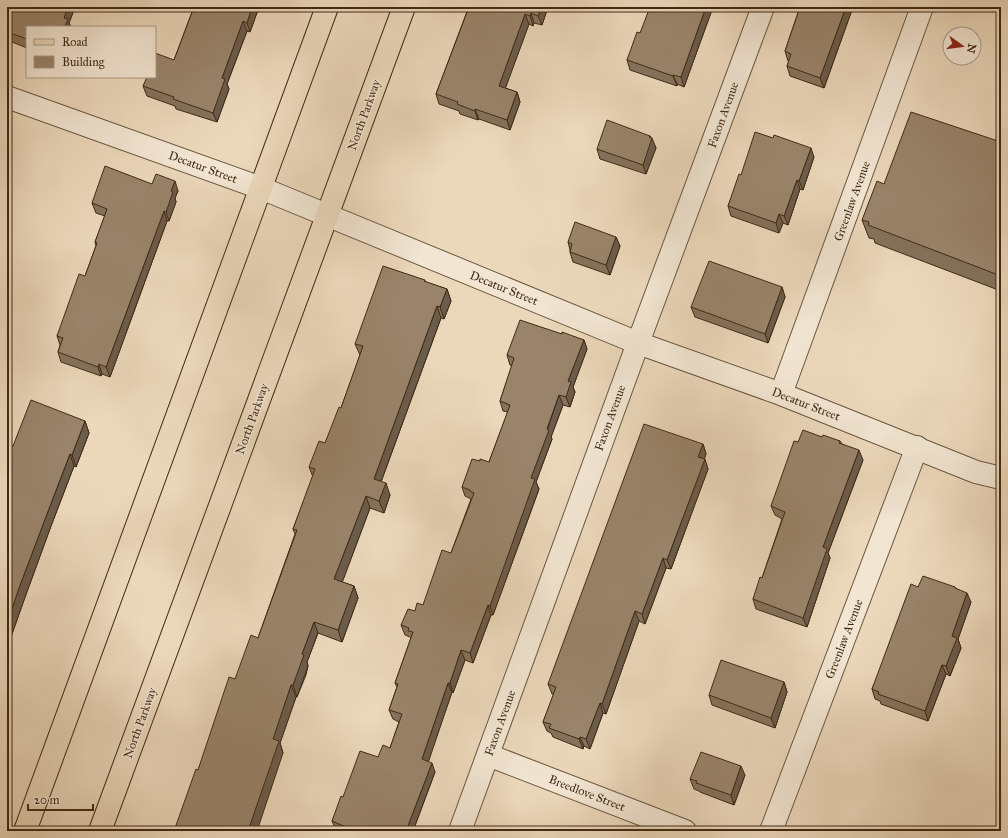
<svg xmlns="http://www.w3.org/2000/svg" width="1008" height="838" font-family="'IM FELL Great Primer',serif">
	<rect width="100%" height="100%" fill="#ebd8bb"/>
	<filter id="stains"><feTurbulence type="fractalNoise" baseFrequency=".005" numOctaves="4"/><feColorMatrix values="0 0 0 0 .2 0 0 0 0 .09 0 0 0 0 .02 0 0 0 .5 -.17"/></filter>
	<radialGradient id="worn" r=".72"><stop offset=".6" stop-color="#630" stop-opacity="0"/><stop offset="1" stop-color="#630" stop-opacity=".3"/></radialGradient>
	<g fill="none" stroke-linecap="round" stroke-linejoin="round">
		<g stroke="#6b563e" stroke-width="24">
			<g id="minor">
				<path d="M7 97 261 188 638 343 781 394 976 472 1001 478"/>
				<path d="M781 394 922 7"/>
				<path d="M488 755 685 831"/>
				<path d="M460 831 638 343 763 7"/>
				<path d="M771 831 917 447"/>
			</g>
		</g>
		<g stroke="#402a14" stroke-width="24">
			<g id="major">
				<path d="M25 831 327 7"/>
				<path d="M100 831 404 7"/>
			</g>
		</g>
		<use href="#minor" stroke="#f2e6d3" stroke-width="22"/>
		<use href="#major" stroke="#ebd8bb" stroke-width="22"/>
	</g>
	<g fill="#84725c" stroke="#402a14">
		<path d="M7 7H75L69 23 71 27H27V48L7 40Z"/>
		<path d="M191 7H259L250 32 247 31 227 84 229 89 217 122 176 109 175 106 147 96 143 86 174 60 192 12Z"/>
		<path d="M467 7H548L542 25 534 23 533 26 529 24 505 88 517 92 520 102 510 130 479 119 478 120 460 114 459 111 439 104 436 94 468 9Z"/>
		<path d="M713 7 684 87 677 84V86L630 70 627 60 640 33Z"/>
		<path d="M800 7H853L824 88 790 76 787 66 789 61H788L785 51Z"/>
		<path d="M650 136 656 148 646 174 600 159 597 149Z"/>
		<path d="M1001 142V291L875 243 874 239 869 238 862 220Z"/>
		<path d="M814 157 803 190 800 189 788 225 783 223 779 233 731 216 728 206 741 175Z"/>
		<path d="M178 191 175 198 176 202 169 221H167L110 377 102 374 101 376 61 362 58 352 60 345 57 336 85 276 96 246 95 242 105 216 96 213 92 203Z"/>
		<path d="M616 237 620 246 610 275 573 262 570 252V250L568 242Z"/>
		<path d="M425 280V282L447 289 451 301 444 319 441 318 381 482 390 495 384 513 370 508 342 582 354 586 358 598 342 642 318 633 307 662 308 666 306 675 297 697H296L280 743 283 753 198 770 235 679 258 638 295 534 293 529 313 477 309 467 325 443 341 408 360 355 355 344Z"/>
		<path d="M782 287 785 297 768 343 695 317 691 307Z"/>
		<path d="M562 334 584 340 587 349 573 387 575 392 570 407 563 405 551 437 552 439 536 482 539 489 493 615H491L473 663 465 660 453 693 452 692 428 761 435 772 413 831H337L336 830 332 821 343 797 378 757 390 748 399 722 393 719 389 710 397 687 395 683 411 638 410 637 405 635 401 625 415 611 423 605 451 553 471 499 465 496 462 487 480 461 489 462 508 412 503 411 500 401 512 366 510 365 507 355Z"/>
		<path d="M85 421 89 433 76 467 74 466 51 526 24 600 7 648V444L13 446Z"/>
		<path d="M822 437 840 441 842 444 863 460 828 553 830 558 807 627 756 609 753 599 762 578 782 519 775 515 771 506 798 442Z"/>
		<path d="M703 444 706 454 704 459 708 469 671 569 666 568 645 624 639 621 606 714 603 713 590 749 584 746 583 749 553 737 551 733 547 731 543 722 554 694H552L548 684Z"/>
		<path d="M918 587H955L956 589 971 602 958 639 961 648 950 676 946 674 928 721 881 704 880 701 875 699 872 689Z"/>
		<path d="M784 682 787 692 775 728 712 705 709 695Z"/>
		<path d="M745 775 734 805 700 792 699 791 694 789 690 779Z"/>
	</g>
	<g fill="#6b5c4b" stroke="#402a14">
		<path d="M68 7H75L69 23 71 27H65L64 18Z"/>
		<path d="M252 7H259L250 32 247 23Z"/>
		<path d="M542 7H548L542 25 538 16Z"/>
		<path d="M706 7H713L684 87 681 77Z"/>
		<path d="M846 7H853L824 88 820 78Z"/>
		<path d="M531 13 534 23 533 26 530 16Z"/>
		<path d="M525 14 529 24 503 95 499 86Z"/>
		<path d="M243 21 247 31 227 84 229 89 217 122 213 113 222 78Z"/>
		<path d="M673 75 677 84V86L673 76Z"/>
		<path d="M517 92 520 102 510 130 507 120Z"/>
		<path d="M475 109 479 119 478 120 475 111Z"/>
		<path d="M650 136 652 140V138L656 148 646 174 643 165Z"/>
		<path d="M811 148 814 157 803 190 799 181Z"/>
		<path d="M797 180 800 189 788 225 784 216Z"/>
		<path d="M175 181 178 191 175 198 176 202 169 221 166 212 171 191Z"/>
		<path d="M164 211 167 221 110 377 106 367Z"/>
		<path d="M779 214 783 223 779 233 776 223Z"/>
		<path d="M616 237 620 246 610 275 606 265Z"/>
		<path d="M782 287 785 297 768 343 765 334Z"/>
		<path d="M447 289 451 301 444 319 440 307Z"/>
		<path d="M437 306 441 318 378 490 374 479Z"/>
		<path d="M584 340 587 349 573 387 575 392 570 407 566 397 568 381Z"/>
		<path d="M99 364 102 374 101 376 98 367Z"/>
		<path d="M559 395 563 405 551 437 552 439 536 482 539 489 493 615 490 606 531 478Z"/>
		<path d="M85 421 89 433 76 467 72 455Z"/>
		<path d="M703 444 706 454 702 466 698 457Z"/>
		<path d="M859 450 863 460 828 553 830 558 807 627 803 618 823 547Z"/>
		<path d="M70 454 74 466 51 526 24 600 7 648V624L19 588 47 514Z"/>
		<path d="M705 459 708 469 671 569 667 560Z"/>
		<path d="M386 483 390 495 384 513 379 501Z"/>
		<path d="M366 496 370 508 339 591 334 579Z"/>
		<path d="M663 558 666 568 645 624 642 614Z"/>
		<path d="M354 586 358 598 342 642 338 630Z"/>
		<path d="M967 593 971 602 958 639 961 648 950 676 946 666 952 636Z"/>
		<path d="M488 605 491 615 473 663 470 653Z"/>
		<path d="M635 611 639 621 606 714 602 704Z"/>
		<path d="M314 622 318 633 307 662 308 666 297 697 293 685 302 654Z"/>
		<path d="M461 650 465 660 453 693 450 683Z"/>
		<path d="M942 665 946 674 928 721 925 711Z"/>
		<path d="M784 682 787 692 775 728 771 718Z"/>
		<path d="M448 683 452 692 426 769 422 759Z"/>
		<path d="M291 685 296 697 280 743 283 753 257 831H248L273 739Z"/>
		<path d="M600 703 603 713 590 749 586 739Z"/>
		<path d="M580 737 584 746 583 749 579 739Z"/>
		<path d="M432 763 435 772 413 831H406Z"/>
		<path d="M741 766 745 775 734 805 731 795Z"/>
	</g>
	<g fill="#99846b" stroke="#402a14">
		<path d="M7 7H68L64 18 68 19 65 27H27V39L7 32Z"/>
		<path d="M194 7H252L247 23 243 21 222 78 225 79 213 113 173 99 174 97 143 86 147 77H155V53L174 60Z"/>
		<path d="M468 7H542L538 16 531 13 530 16 525 14 499 86 517 92 507 120 475 109V111L457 104 458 102 436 94 469 7Z"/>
		<path d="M650 7H706L681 77 673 75V76L627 60 637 32 640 33Z"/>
		<path d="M800 7H846L820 78 787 66 791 54 785 51Z"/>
		<path d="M911 112 1001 142V276L868 225 869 222 862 220 877 181 884 184Z"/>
		<path d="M607 120 650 136 649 137 652 138 643 165 597 149Z"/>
		<path d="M755 132 773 138 774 135 811 148 799 181 797 180 784 216 779 214 776 223 728 206 739 174 741 175Z"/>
		<path d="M105 166 152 184 156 174 175 181 171 191 173 192 166 212 164 211 106 367 99 364 98 367 58 352 63 338 57 336 79 274 85 276 97 243 95 242 107 209 92 203Z"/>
		<path d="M575 222 616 237 606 265 570 252 572 244 568 242Z"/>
		<path d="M709 261 782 287 765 334 691 307Z"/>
		<path d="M383 266 425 280 424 281 447 289 440 307 437 306 374 479 386 483 379 501 366 496 334 579 354 586 338 630 314 622 302 654 304 655 301 663 293 685H291L273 739 279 741 248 831H174L196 769 198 770 229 677 235 679 251 635 258 638 297 530 293 529 315 469 309 467 319 441 325 443 339 407 341 408 363 346 355 344Z"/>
		<path d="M520 320 562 334V332L584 340 568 381 571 382 566 397 559 395 547 429 549 430 531 478 535 479 490 606 488 605 470 653 461 650 450 683H448L422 759 432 763 406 831H344L346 827 332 821 341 796 343 797 360 751 378 757 383 745 390 748 402 714 389 710 398 684 395 683 413 632 408 631 409 628 401 625 408 609 415 611 417 603 423 605 442 550 451 553 474 493 470 491V490L462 487 472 459 480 461V459L489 462 510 405 500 401 514 358 507 355Z"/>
		<path d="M31 400 85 421 72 455 70 454 47 514 19 588 7 624V444L13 446Z"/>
		<path d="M644 424 703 444 698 457 705 459 667 560 663 558 642 614 635 611 602 704 600 703 586 739 580 737 579 739 549 728 551 724 543 722 556 687 548 684Z"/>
		<path d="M803 430 822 437 823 435 840 441 839 443 859 450 823 547 827 549 803 618 753 599 760 577 762 578 785 512 771 506 794 441 798 442Z"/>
		<path d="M923 576 955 587V588L967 593 952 636 957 638 946 666 942 665 925 711 878 694 879 692 872 689 911 584 918 587Z"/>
		<path d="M721 660 784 682 771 718 709 695Z"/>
		<path d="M701 752 741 766 731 795 696 783 697 781 690 779Z"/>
	</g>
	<g text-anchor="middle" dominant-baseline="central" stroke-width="3" stroke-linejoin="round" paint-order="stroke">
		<g font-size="12" fill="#402a14" stroke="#f2e6d3">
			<text transform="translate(364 115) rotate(-70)">North Parkway</text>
			<text transform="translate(723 115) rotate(-70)">Faxon Avenue</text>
			<text transform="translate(203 167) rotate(20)">Decatur Street</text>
			<text transform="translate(852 201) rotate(-70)">Greenlaw Avenue</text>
			<text transform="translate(504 288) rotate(22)">Decatur Street</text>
			<text transform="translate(806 404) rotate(21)">Decatur Street</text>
			<text transform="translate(610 418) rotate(-70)">Faxon Avenue</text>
			<text transform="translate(252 419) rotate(-70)">North Parkway</text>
			<text transform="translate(844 639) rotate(-69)">Greenlaw Avenue</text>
			<text transform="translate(140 723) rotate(-70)">North Parkway</text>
			<text transform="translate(500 723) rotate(-70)">Faxon Avenue</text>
			<text transform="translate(587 793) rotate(21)">Breedlove Street</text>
		</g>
	</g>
	<rect width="1008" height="838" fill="none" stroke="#ebd8bb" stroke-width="24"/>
	<rect x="8" y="8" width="992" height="822" fill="none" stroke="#402a14" stroke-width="2"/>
	<rect x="12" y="12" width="984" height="814" fill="none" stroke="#402a14"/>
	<rect x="26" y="26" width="130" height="52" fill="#f2e6d3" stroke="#ab9b87"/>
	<rect x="34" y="39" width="20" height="6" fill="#ebd8bb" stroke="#ab9b87"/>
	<text x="62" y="46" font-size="12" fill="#402a14">Road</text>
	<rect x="34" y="56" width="20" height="12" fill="#99846b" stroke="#ab9b87"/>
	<text x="62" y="66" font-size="12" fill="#402a14">Building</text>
	<g transform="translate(962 46) rotate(104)"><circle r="19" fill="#f2e6d3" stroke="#ab9b87"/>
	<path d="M0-3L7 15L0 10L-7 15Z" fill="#8f2418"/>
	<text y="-6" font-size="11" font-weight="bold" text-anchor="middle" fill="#402a14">N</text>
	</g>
	<path d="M28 804v6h65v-6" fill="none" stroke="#402a14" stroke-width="2"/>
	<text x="34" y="804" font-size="12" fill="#402a14" stroke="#f2e6d3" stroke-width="3" paint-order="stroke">20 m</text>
	<rect width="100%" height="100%" filter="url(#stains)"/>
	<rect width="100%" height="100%" fill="url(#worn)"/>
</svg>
